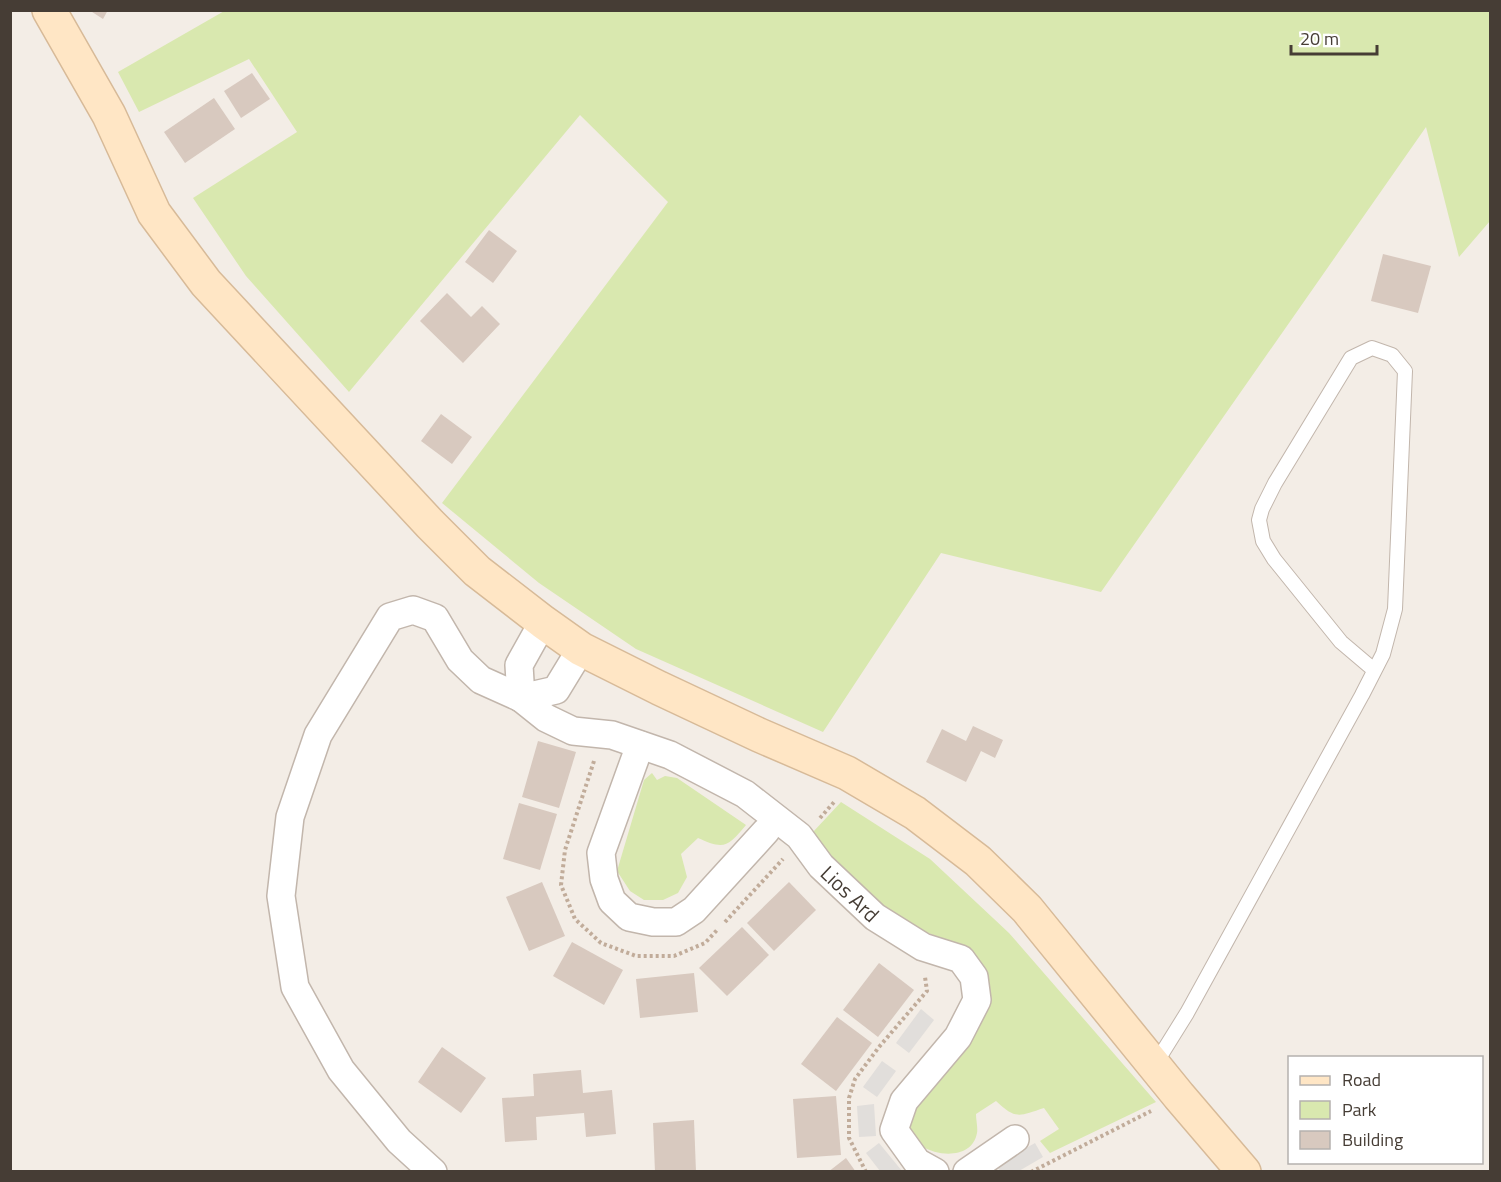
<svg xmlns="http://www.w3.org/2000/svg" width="1501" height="1182" font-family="'Titillium Web',sans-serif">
	<rect width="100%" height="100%" fill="#f3ede6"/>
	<g fill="#d9e8af">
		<path d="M226 10 1490 11V221L1459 257 1426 127 1101 592 941 553 823 732 636 649 539 583 442 503 668 202 580 115 349 392 246 276 193 198 297 132 249 59 139 112 118 72Z"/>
		<path d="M652 773 657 780 665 776 677 778 746 825C728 847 724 850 698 838L681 854 687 877 678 893 663 900H644L630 891 617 871 644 780Z"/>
		<path d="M841 802 930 859 1009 933 1156 1102 1050 1153 1040 1141 1059 1129 1044 1108C1019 1116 1016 1120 996 1101L976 1114C976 1120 978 1128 977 1133 971 1167 912 1155 905 1126 904 1122 904 1117 904 1112L981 1006 958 945 906 924 856 888 813 832Z"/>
	</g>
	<g fill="#e1dedb">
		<path d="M921 1009 934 1020 909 1053 896 1043Z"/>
		<path d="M882 1061 896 1071 877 1097 863 1087Z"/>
		<path d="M874 1104 876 1136 859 1137 857 1106Z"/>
		<path d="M879 1143 902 1171H880L866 1153Z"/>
		<path d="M1035 1143 1043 1157 1019 1171H1000L996 1165Z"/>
	</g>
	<g fill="#d8c9bf">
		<path d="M89 10H108L103 19Z"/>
		<path d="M252 73 270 99 241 118 224 91Z"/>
		<path d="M214 98 235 129 185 163 164 132Z"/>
		<path d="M489 230 517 251 493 283 465 262Z"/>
		<path d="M1383 254 1431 266 1418 313 1371 301Z"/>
		<path d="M447 293 471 317 482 306 500 324 463 363 420 321Z"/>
		<path d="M441 414 472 437 452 464 421 441Z"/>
		<path d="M973 726 1003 740 995 758 981 751 966 782 926 762 942 729 966 741Z"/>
		<path d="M538 741 576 752 559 808 522 797Z"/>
		<path d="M519 803 557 814 540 870 503 859Z"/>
		<path d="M542 882 565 936 529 951 506 897Z"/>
		<path d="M789 882 816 910 774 951 747 923Z"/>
		<path d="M742 927 769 955 727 996 699 968Z"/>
		<path d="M572 942 623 970 604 1005 553 976Z"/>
		<path d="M879 963 914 990 878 1037 843 1010Z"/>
		<path d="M694 973 698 1012 640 1018 636 979Z"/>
		<path d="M837 1017 872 1043 836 1091 801 1064Z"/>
		<path d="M442 1047 486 1078 461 1113 418 1082Z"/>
		<path d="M581 1070 583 1093 612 1090 616 1134 586 1137 584 1113 536 1117 537 1140 505 1142 502 1098 534 1096 533 1074Z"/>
		<path d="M836 1096 841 1155 797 1158 793 1099Z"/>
		<path d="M694 1120 696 1172H655L653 1123Z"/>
		<path d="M846 1158 856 1172H828Z"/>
	</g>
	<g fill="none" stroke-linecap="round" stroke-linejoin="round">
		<g stroke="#c2b6ac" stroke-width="16">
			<path id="service" d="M1154 1066 1187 1013 1362 695 1383 654 1395 609 1405 371 1392 355 1372 348 1351 358 1275 483 1262 509 1259 520 1263 541 1274 559 1341 642 1374 670"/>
		</g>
		<g stroke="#c2b6ac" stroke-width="30">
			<g id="minor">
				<path d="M521 698 556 690 581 649"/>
				<path d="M521 698 519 665 543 622"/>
				<path d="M640 745 601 853 604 879 612 901 629 917 653 922H676L694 910 766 831"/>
				<path id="s1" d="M433 1172 399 1141 341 1070 295 987 281 896 290 817 318 735 390 617 413 610 435 618 460 660 481 680 521 698 546 718 573 731 612 735 670 755 745 794 799 836 821 866 875 917 923 947 961 959 974 977 977 1000 958 1037 904 1101 894 1130 917 1162 935 1172"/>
				<path d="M967 1172 1015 1139"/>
			</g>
		</g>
		<g stroke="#d7ba98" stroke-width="36">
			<path id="secondary" d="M49 10 109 115 154 213 206 283 430 524 477 571 543 622 581 649 659 688 759 735 847 773 915 813 978 861 1027 909 1179 1096 1244 1172"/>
		</g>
		<g stroke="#c1ac9a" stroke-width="4" stroke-dasharray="3 3" stroke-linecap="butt">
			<path d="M594 761 565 850 561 885 575 919 601 943 636 956H674L705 943 718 929"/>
			<path d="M820 818 835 801"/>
			<path d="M725 922 783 859"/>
			<path d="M866 1172 849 1138V1098L855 1079 879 1047 927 991 925 977"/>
			<path d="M1031 1172 1151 1111"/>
		</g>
		<use href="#service" stroke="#fff" stroke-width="14"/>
		<use href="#minor" stroke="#fff" stroke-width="27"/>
		<use href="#secondary" stroke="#ffe6c5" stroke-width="33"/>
	</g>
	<g text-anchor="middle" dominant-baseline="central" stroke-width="6" stroke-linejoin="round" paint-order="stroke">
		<g font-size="21" fill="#463d35" stroke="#fff">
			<text stroke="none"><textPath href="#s1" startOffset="1191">Lios Ard</textPath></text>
		</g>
	</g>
	<rect width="1501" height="1182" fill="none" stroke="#463d35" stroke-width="24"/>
	<rect x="1288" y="1056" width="195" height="108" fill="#ffffff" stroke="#b5b1ae" stroke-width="1.5"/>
	<rect x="1300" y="1076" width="30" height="9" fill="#ffe6c5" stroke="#b5b1ae" stroke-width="1.5"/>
	<text x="1342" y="1086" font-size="18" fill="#463d35">Road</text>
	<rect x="1300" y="1101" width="30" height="18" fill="#d9e8af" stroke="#b5b1ae" stroke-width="1.5"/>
	<text x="1342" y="1116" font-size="18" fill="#463d35">Park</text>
	<rect x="1300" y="1131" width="30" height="18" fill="#d8c9bf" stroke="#b5b1ae" stroke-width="1.5"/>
	<text x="1342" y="1146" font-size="18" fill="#463d35">Building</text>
	<path d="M1291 45v9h86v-9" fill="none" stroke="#463d35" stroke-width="3"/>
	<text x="1300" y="45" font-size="18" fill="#463d35" stroke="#ffffff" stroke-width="4.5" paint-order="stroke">20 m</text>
</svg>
